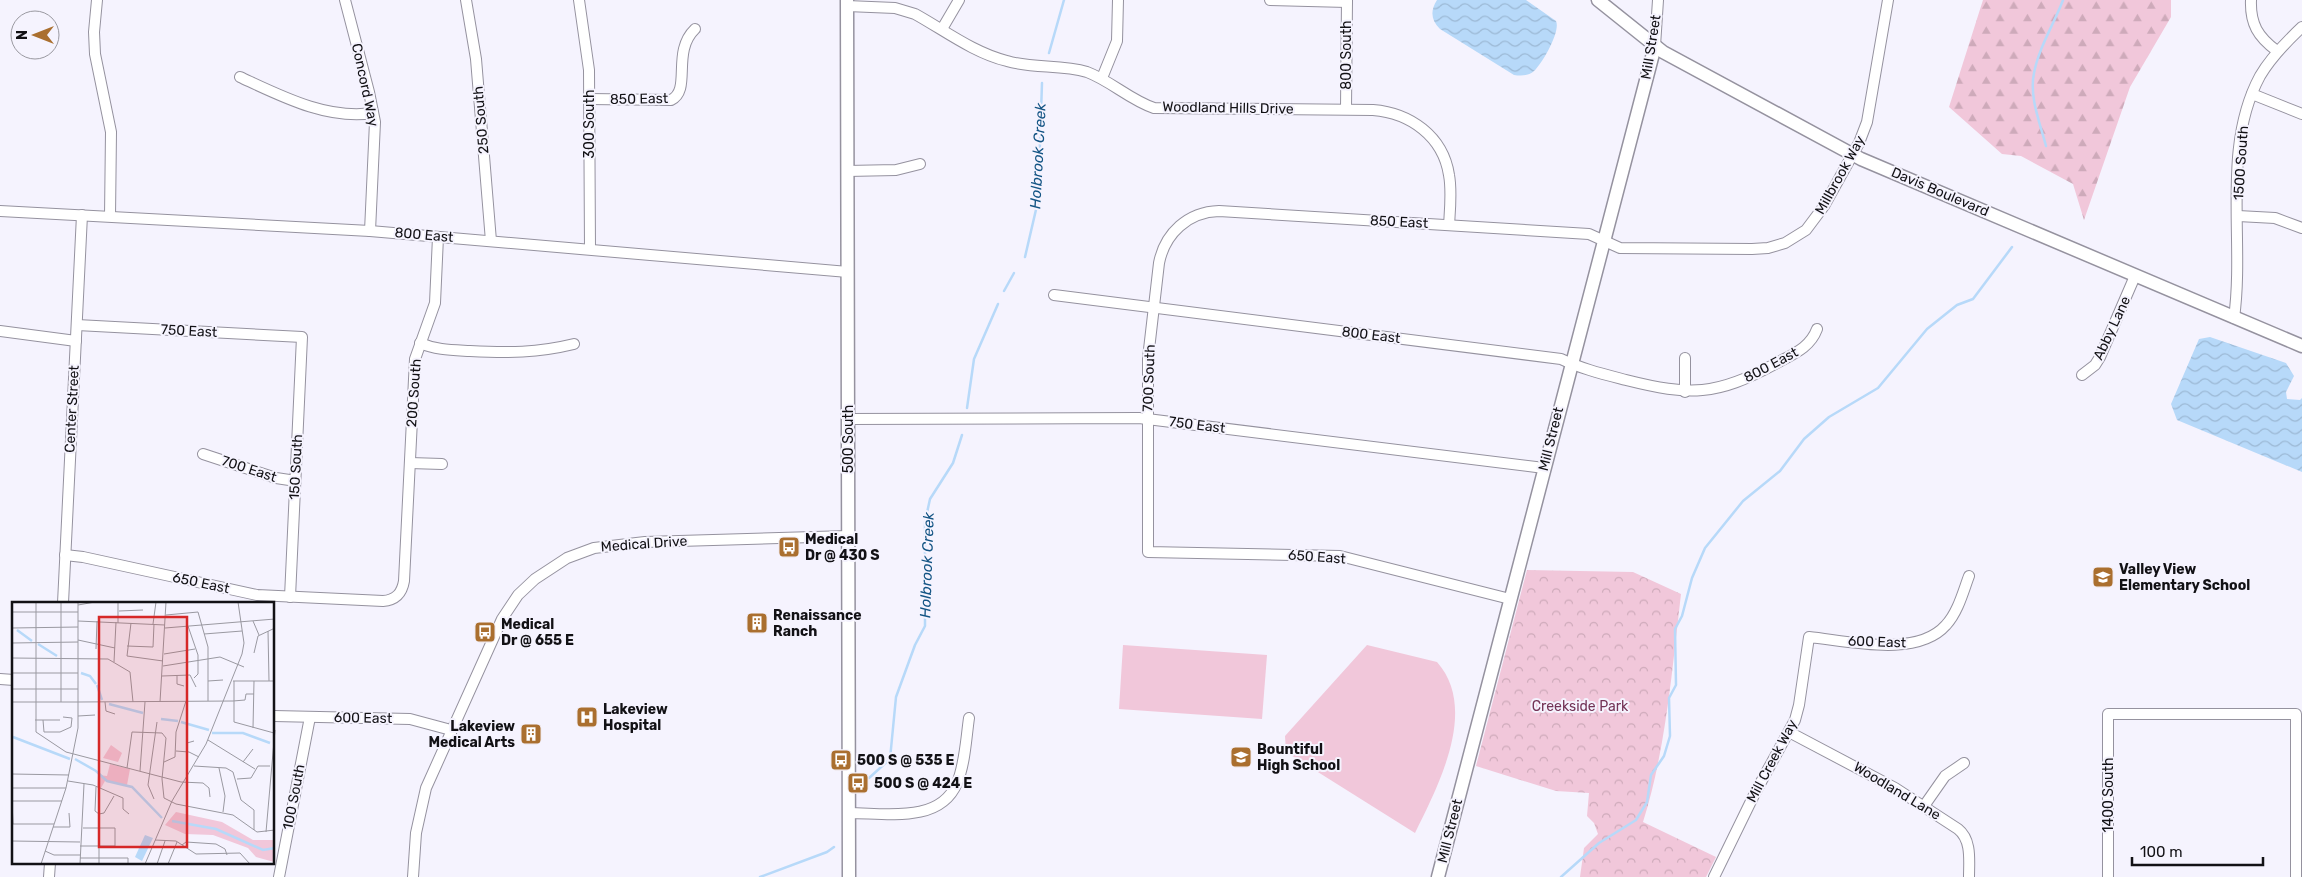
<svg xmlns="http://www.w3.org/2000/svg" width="2302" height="877" font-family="Rubik,sans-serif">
	<defs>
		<pattern id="forest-firs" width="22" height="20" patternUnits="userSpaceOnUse" patternTransform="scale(1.25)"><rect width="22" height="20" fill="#f1c7da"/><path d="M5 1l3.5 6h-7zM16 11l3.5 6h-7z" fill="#ceaaba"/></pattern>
		<pattern id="park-crowns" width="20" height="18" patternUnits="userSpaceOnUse" patternTransform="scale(1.25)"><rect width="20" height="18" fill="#f1c7da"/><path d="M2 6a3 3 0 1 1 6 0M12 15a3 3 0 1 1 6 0" fill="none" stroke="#ceaaba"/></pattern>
		<pattern id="water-waves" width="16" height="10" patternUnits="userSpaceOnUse" patternTransform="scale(1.25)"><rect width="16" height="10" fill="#b7d9f9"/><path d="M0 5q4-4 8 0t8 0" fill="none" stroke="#9cb9d5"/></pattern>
	</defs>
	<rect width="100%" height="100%" fill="#f5f3fe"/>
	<path fill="url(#forest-firs)" d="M1983 0H2171V17L2130 87 2084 220 2073 184 2021 156 2002 154 1949 107Z"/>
	<path fill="url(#park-crowns)" d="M1527 570 1633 572 1681 594C1672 670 1666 749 1643 822L1716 857 1706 877H1580L1584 848 1598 834 1594 823 1587 816 1589 793 1556 791 1476 766Z"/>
	<g fill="#f1c7da">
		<path d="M1123 645 1267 655 1262 719 1119 709Z"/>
		<path d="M1367 645 1437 662C1479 709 1438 786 1415 833L1286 752 1285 736Z"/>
	</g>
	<g fill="url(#water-waves)">
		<path d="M1437 0H1526L1556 21C1561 31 1542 64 1534 71 1529 76 1521 76 1514 75L1440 29C1431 20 1430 11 1437 0Z"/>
		<path d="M2210 337 2286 363 2294 376 2286 392 2287 399 2300 400 2302 398V472L2177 420 2171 404 2199 339Z"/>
	</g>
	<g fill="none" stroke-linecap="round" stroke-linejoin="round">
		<g stroke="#b7d9f9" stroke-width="2.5">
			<path d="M1049 53 1064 0"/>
			<path d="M2046 146C2040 123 2029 97 2034 73 2039 47 2054 24 2063 0"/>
			<path d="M1025 257 1038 201 1042 83"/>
			<path d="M1004 291 1014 273"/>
			<path d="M967 408 974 359 998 304"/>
			<path d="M869 778 890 759 896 697 915 645 925 626V522L930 499 953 463 962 435"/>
			<path d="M760 877 827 852 834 847"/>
			<path d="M1561 877 1599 843 1636 820 1647 802 1651 775 1664 756 1670 736 1669 698 1676 685 1675 629 1682 616 1692 578 1705 548 1743 501 1780 471 1804 439 1829 417 1878 388 1927 329 1957 305 1973 299 2012 247"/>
		</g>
		<g stroke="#95929f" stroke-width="12">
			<g id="minor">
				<path d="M97 0 94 32 95 54 111 132 110 216"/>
				<path d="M345 0 369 92 375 122 370 231"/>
				<path d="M466 0 476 59 491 241"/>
				<path d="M579 0 589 70 590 249"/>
				<path d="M1270 0 1347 2"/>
				<path d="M2251 0C2250 24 2258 37 2277 51"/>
				<path d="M847 6 895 8 915 14C944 30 974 53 1007 61 1033 69 1061 64 1087 72 1111 81 1130 100 1154 108L1373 110C1410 113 1443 136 1449 175 1452 191 1450 209 1449 225"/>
				<path d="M942 29 959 0"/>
				<path d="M1655 46 1658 0"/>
				<path d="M240 77C281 96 327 120 373 113"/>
				<path d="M1102 78 1117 41 1118 0"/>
				<path d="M2252 94 2302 114"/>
				<path d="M589 99 671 100C692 90 671 52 695 29"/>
				<path d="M1346 109 1347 0"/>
				<path d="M847 171 896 170 920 164"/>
				<path d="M0 211 370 231 848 272"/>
				<path d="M2238 216 2275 218 2302 228"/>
				<path d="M1054 295 1561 359C1582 369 1603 374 1626 380 1690 396 1716 396 1775 364 1793 354 1810 348 1817 329"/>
				<path d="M2234 318C2245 239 2221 148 2260 76 2271 57 2286 42 2302 27"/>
				<path d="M77 325 302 337 290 597"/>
				<path d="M0 331 76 341"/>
				<path d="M420 343C436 350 452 350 470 351 508 353 537 353 574 344"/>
				<path d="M2082 375 2095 365 2100 357 2135 276"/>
				<path d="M1685 392V358"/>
				<path d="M848 419 1139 418 1544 468"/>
				<path d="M203 454 276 478 296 481"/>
				<path d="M410 463 442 464"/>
				<path d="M65 555 83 557 257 595 383 601C396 600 402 593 404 581L415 359 435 303 438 237"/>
				<path d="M1510 599 1340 556 1148 552V358L1159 263C1165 233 1188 212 1219 211L1589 234 1620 248 1752 249 1768 248 1785 243 1806 230 1824 206 1859 143 1867 122 1888 0"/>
				<path d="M63 603 82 215"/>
				<path d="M0 679 14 680"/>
				<path d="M274 716 410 719 451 730"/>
				<path d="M1789 732 1895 788 1958 829C1972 840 1969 861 1969 877"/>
				<path d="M1924 806 1945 776 1964 763"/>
				<path d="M849 813C885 813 940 824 957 783 965 764 966 739 969 718"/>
				<path d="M49 877 50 863"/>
				<path d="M279 877 310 717"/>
				<path d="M413 877 416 833 426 788 502 619 518 595 535 579 567 558 594 548 645 542 848 536"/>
				<path d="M1714 877 1755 793 1795 720 1799 705 1809 637C1849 641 1917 658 1946 625 1958 612 1963 592 1969 576"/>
				<path d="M2108 877V714H2296V877"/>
			</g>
		</g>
		<g stroke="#95929f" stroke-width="15">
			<g id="tertiary">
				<path d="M847 0 849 877"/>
				<path d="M1598 0 1663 52 1861 159 2302 346"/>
				<path d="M1438 877 1655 46"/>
			</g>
		</g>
		<use href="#minor" stroke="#fff" stroke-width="10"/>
		<use href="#tertiary" stroke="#fff" stroke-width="12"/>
	</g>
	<defs>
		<g id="bus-square" transform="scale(1.125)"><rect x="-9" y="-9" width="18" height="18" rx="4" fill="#aa6f2f" stroke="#f5f3fe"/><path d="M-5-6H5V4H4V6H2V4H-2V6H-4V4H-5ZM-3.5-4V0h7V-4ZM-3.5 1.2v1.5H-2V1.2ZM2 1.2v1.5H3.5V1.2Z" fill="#fff"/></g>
		<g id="school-square" transform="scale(1.125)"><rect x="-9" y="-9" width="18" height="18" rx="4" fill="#aa6f2f" stroke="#f5f3fe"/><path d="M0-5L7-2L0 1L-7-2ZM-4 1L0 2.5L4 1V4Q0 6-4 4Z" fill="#fff"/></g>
		<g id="building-square" transform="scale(1.125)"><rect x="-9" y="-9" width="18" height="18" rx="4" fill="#aa6f2f" stroke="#f5f3fe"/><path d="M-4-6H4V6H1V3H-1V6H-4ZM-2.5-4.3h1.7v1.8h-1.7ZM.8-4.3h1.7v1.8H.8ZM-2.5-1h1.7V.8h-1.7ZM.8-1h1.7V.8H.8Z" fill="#fff"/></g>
		<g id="hospital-square" transform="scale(1.125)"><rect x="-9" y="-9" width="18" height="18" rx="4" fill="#aa6f2f" stroke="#f5f3fe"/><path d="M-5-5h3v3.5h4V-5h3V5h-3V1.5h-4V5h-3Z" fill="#fff"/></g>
	</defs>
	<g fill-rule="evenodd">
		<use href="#bus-square" x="789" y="547"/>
		<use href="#school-square" x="2103" y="577"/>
		<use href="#building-square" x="757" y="623"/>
		<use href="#bus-square" x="485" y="632"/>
		<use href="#hospital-square" x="587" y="717"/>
		<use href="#building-square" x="531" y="734"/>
		<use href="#school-square" x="1241" y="757"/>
		<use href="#bus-square" x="841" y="760"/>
		<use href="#bus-square" x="858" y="783"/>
	</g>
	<g text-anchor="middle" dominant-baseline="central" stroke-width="4" stroke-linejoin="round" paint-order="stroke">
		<g font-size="14" fill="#121115" stroke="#f5f3fe">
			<text transform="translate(1651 47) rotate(-81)">Mill Street</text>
			<text transform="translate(1346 55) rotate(-90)">800 South</text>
			<text transform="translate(365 85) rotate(78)">Concord Way</text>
			<text transform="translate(639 99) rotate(-1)">850 East</text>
			<text transform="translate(1228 108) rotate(1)">Woodland Hills Drive</text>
			<text transform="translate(481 120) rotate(-95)">250 South</text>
			<text transform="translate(589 124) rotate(-90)">300 South</text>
			<text transform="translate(2241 163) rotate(-86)">1500 South</text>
			<text transform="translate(1840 175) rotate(-61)">Millbrook Way</text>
			<text transform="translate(1940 192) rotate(23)">Davis Boulevard</text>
			<text transform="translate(1399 222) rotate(3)">850 East</text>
			<text transform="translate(424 235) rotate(5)">800 East</text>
			<text transform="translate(2112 328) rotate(-65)">Abby Lane</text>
			<text transform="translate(189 331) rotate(3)">750 East</text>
			<text transform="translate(1371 335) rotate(7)">800 East</text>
			<text transform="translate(1771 365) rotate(-28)">800 East</text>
			<text transform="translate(1149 378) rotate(-88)">700 South</text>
			<text transform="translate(414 393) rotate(-86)">200 South</text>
			<text transform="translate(72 409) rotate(-87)">Center Street</text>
			<text transform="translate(1197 425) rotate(7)">750 East</text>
			<text transform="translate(848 439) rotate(-90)">500 South</text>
			<text transform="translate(1551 439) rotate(-76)">Mill Street</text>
			<text transform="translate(296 467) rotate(-87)">150 South</text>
			<text transform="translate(249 469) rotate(18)">700 East</text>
			<text transform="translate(644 544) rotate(-4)">Medical Drive</text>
			<text transform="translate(1317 557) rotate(4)">650 East</text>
			<text transform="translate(201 583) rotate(12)">650 East</text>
			<text transform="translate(1877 642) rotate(2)">600 East</text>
			<text transform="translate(363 718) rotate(1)">600 East</text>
			<text transform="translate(1772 761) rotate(-62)">Mill Creek Way</text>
			<text transform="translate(1897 791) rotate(31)">Woodland Lane</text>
			<text transform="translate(2108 795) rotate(-90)">1400 South</text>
			<text transform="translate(294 797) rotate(-79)">100 South</text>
			<text transform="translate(1450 831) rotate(-76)">Mill Street</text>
		</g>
		<g font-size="14" font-weight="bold" fill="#121115" stroke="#f5f3fe" text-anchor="start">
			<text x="805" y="539">Medical<tspan x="805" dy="16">Dr @ 430 S</tspan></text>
			<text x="2119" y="569">Valley View<tspan x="2119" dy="16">Elementary School</tspan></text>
			<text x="773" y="615">Renaissance<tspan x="773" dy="16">Ranch</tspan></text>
			<text x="501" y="624">Medical<tspan x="501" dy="16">Dr @ 655 E</tspan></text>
			<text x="603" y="709">Lakeview<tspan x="603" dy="16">Hospital</tspan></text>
			<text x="515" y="726" text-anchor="end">Lakeview<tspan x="515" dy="16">Medical Arts</tspan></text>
			<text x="1257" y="749">Bountiful<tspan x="1257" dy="16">High School</tspan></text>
			<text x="857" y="760">500 S @ 535 E</text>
			<text x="874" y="783">500 S @ 424 E</text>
		</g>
		<g font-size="14" fill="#733356" stroke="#f5f3fe">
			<text x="1580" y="706">Creekside Park</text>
		</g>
		<g font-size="15" font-style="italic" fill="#135484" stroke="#f5f3fe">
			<text transform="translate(1038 156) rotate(-87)">Holbrook Creek</text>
			<text transform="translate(927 565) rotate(-88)">Holbrook Creek</text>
		</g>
	</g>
	<g transform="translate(12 602)">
		<rect width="262" height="262" fill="#f5f3fe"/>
		<path d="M164 210 210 220 241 238H262V260L244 255 236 246 201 233 173 232 153 223Z" fill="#f1c7da"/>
		<path d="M98 162 118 167 115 183 93 179 89 186 85 185 86 173 95 174Z" fill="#f1c7da"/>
		<path d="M99 143 110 151 106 160 91 156Z" fill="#f1c7da"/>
		<path d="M133 233 141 236 130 259 123 255Z" fill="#b7d9f9"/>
		<path fill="none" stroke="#b7d9f9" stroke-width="2.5" d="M5 28 20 39M26 42 45 54M69 71 78 74 84 82M85 83 90 98M97 102 131 111M149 117 166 119M169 120 197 128M200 131H231L258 141M1 135 58 157M63 157 84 169 95 179 120 185 150 216M160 219 204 227 251 248 263 246"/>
		<path fill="none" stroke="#9a99a1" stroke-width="1" d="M24 0V130L54 150 169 180 191 181 197 186 198 195M66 3 83 0M107 9 131 8M0 10H66M154 13 186 10 196 45V99M66 19 153 23M241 19 247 33M106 21V0M119 21 115 54 151 59M141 22 144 0M176 24 186 53V72L182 76M0 26 66 25M153 26 263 17M256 29 257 79M192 32 230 29M66 38 103 46M0 41 66 40M115 44 141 45 142 22M84 47 85 19M242 51 246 34 263 26M152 52 183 47M0 56 96 57 118 70 121 100M102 60 104 20M151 64 208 55 232 65M0 71H66M150 74 178 73 184 85M165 74V82L172 84M196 79 211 78M221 79H263M222 79V120L262 131M0 87H66M0 100H66M49 100V0M66 100 221 99 233 98 234 92H242M93 100 94 109 103 112M148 100 154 0M66 114 83 113M23 118H48M31 118 32 130H48L59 125 60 116 51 115M241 126 242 79M196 138 243 167M164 149 177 150 187 155M175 149V141L182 139M152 160 163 155 164 130 174 99M231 160 241 147M182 164 214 166 221 170 229 198 242 208V228M115 166 120 130 150 131 154 136 150 177 152 196 164 202 221 213 245 230 263 228M207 166 213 194 211 210M128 169 133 100M0 172 57 173M225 177 239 176 246 164H258M56 179 81 183 111 196V207L117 212M84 185 83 209 87 212M0 186H54M142 197 136 183 145 120M0 199H50M0 199 1 222M87 212V262M87 212 92 211 102 194M0 222H42M41 225H58L57 211M254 230 263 128M143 238 164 239 184 252 228 251 238 262M0 239 68 240M170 243 174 240 204 242 213 247 215 253M68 244H103V226H71M33 249 42 253H68M68 256H116V262M29 262 54 186 66 126V0M68 262 72 182M133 262 160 199 194 142 230 52 232 41 226 0M145 262 153 239M156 262 165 240"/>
		<path fill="#d62828" fill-opacity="0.15" stroke="#d62828" stroke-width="2.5" d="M87 15H175V245H87Z"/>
		<rect width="262" height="262" fill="none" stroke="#121115" stroke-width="2.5"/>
	</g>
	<g transform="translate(35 35) rotate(270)"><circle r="24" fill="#f5f3fe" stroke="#9a99a1"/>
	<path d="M0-4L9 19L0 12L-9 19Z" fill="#aa6f2f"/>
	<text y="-8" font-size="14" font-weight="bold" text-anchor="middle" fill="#121115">N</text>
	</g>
	<path d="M2132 857v8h131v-8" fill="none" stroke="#121115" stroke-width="2.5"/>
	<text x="2140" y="857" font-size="15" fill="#121115" stroke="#f5f3fe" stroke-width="4" paint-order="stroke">100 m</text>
</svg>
